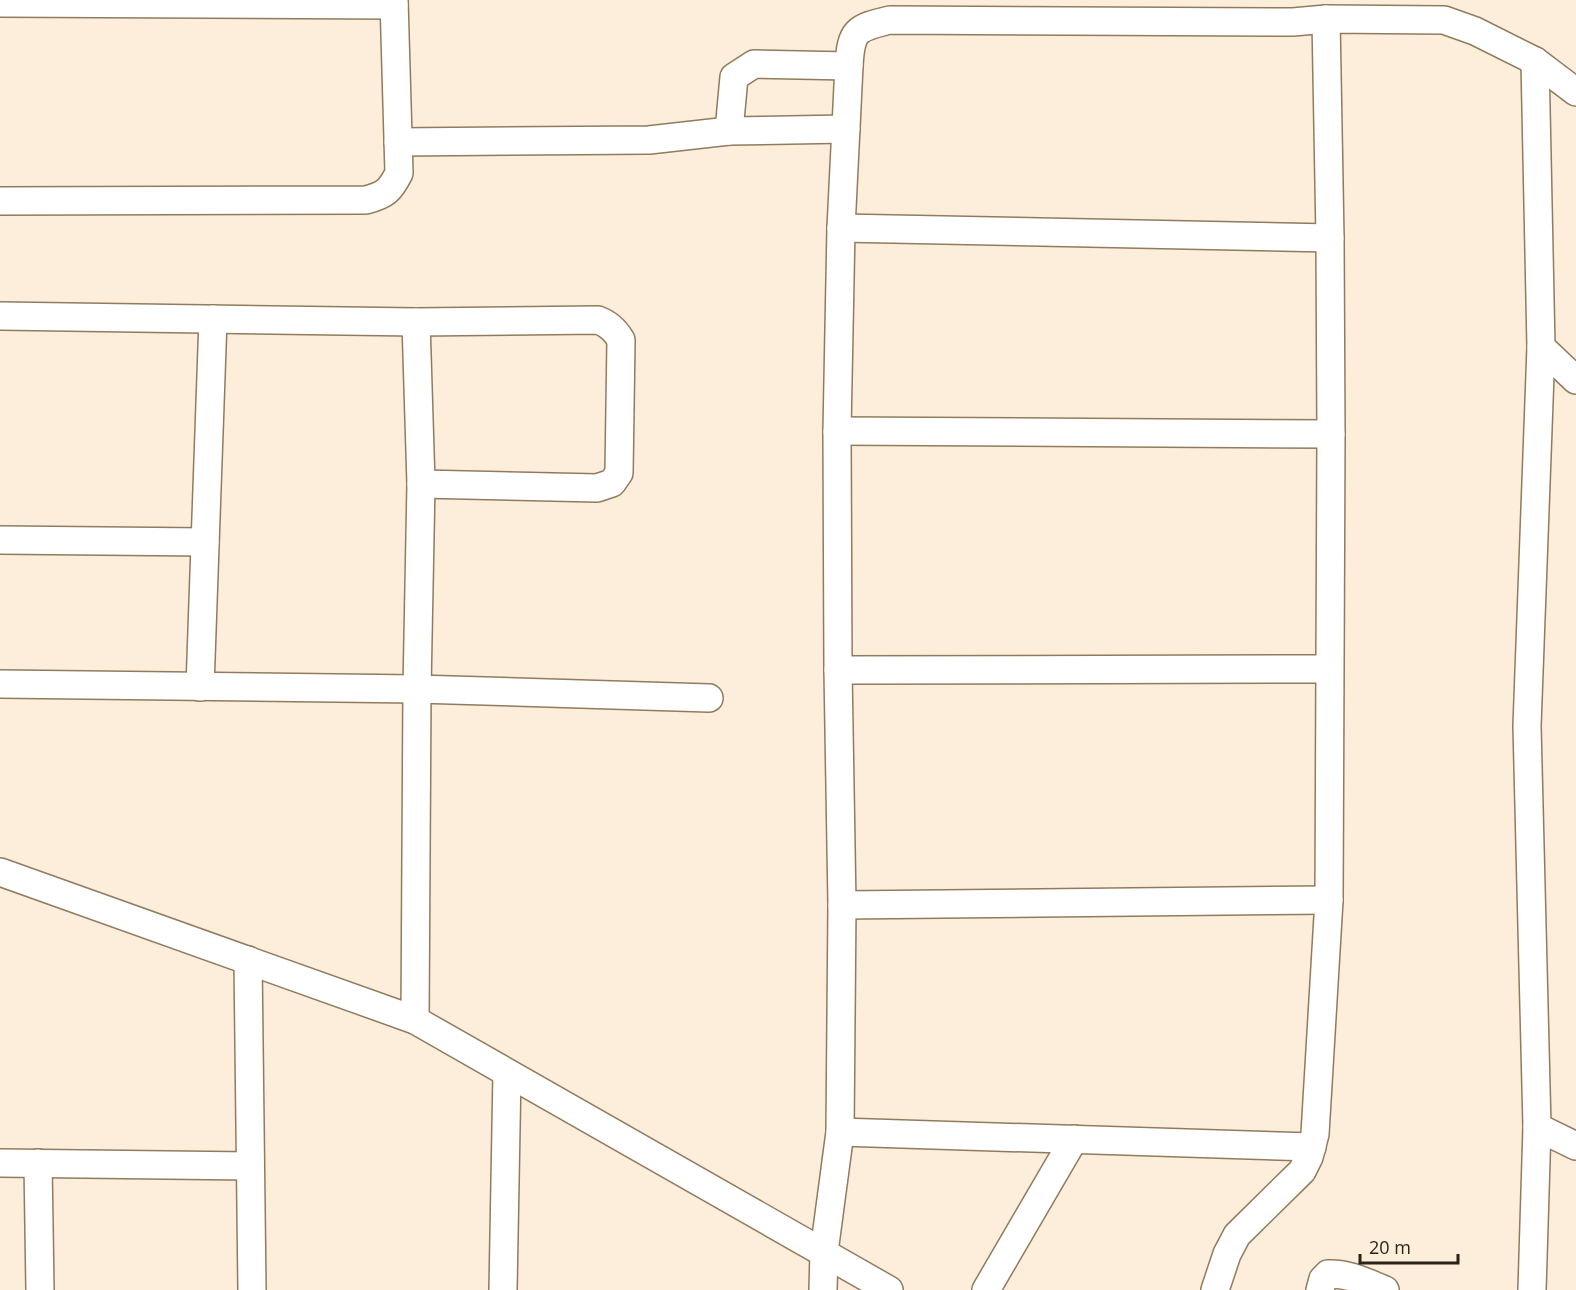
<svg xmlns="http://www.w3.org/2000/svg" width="1576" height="1290" font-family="'Open Sans',sans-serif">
	<rect width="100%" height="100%" fill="#fceedb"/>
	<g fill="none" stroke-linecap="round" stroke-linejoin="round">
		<g stroke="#907b5e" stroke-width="30">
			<g id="minor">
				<path d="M0 3 394 5"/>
				<path d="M729 131 734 77 754 64 849 66"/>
				<path d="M398 142 649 140 729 131 846 129"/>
				<path d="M0 201 366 200C385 195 390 191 399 173L394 0"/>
				<path d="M841 228 1330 238"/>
				<path d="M0 316 416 322 598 320C609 324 615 330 621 340L619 473 612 483 597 488 421 484"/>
				<path d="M1541 347 1576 380"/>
				<path d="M837 431 1331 434"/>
				<path d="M0 540 205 542"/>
				<path d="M838 670 1329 669"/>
				<path d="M0 684 417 689 709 698"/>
				<path d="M200 687 213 319"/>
				<path d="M0 872 415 1020 889 1290"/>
				<path d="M842 905 1329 900"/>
				<path d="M248 960 252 1290"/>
				<path d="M415 1020 417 689 421 484 416 322"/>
				<path d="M1537 1127 1576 1146"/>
				<path d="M840 1132 1312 1147"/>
				<path d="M0 1163 250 1166"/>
				<path d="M38 1163 40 1290"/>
				<path d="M503 1290 507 1073"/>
				<path d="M823 1290 824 1252 840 1132 842 905 838 670 837 431 841 228 849 66C851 30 856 28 890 20L1293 22 1326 19 1444 20 1475 31 1535 61 1576 92"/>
				<path d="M986 1290 1074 1139"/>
				<path d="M1215 1290 1227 1254 1237 1235 1302 1171 1309 1157 1315 1134 1329 900 1331 434 1330 238 1326 19"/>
				<path d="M1320 1290 1323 1279 1328 1274C1348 1273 1366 1282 1385 1290"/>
				<path d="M1532 1290 1537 1127 1527 726 1541 347 1535 61"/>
			</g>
		</g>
		<use href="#minor" stroke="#fff" stroke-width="27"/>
	</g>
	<path d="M1360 1254v9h98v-9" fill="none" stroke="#2b2317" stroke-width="3"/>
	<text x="1369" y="1254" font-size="18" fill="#2b2317" stroke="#fceedb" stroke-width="4.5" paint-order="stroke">20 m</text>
</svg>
